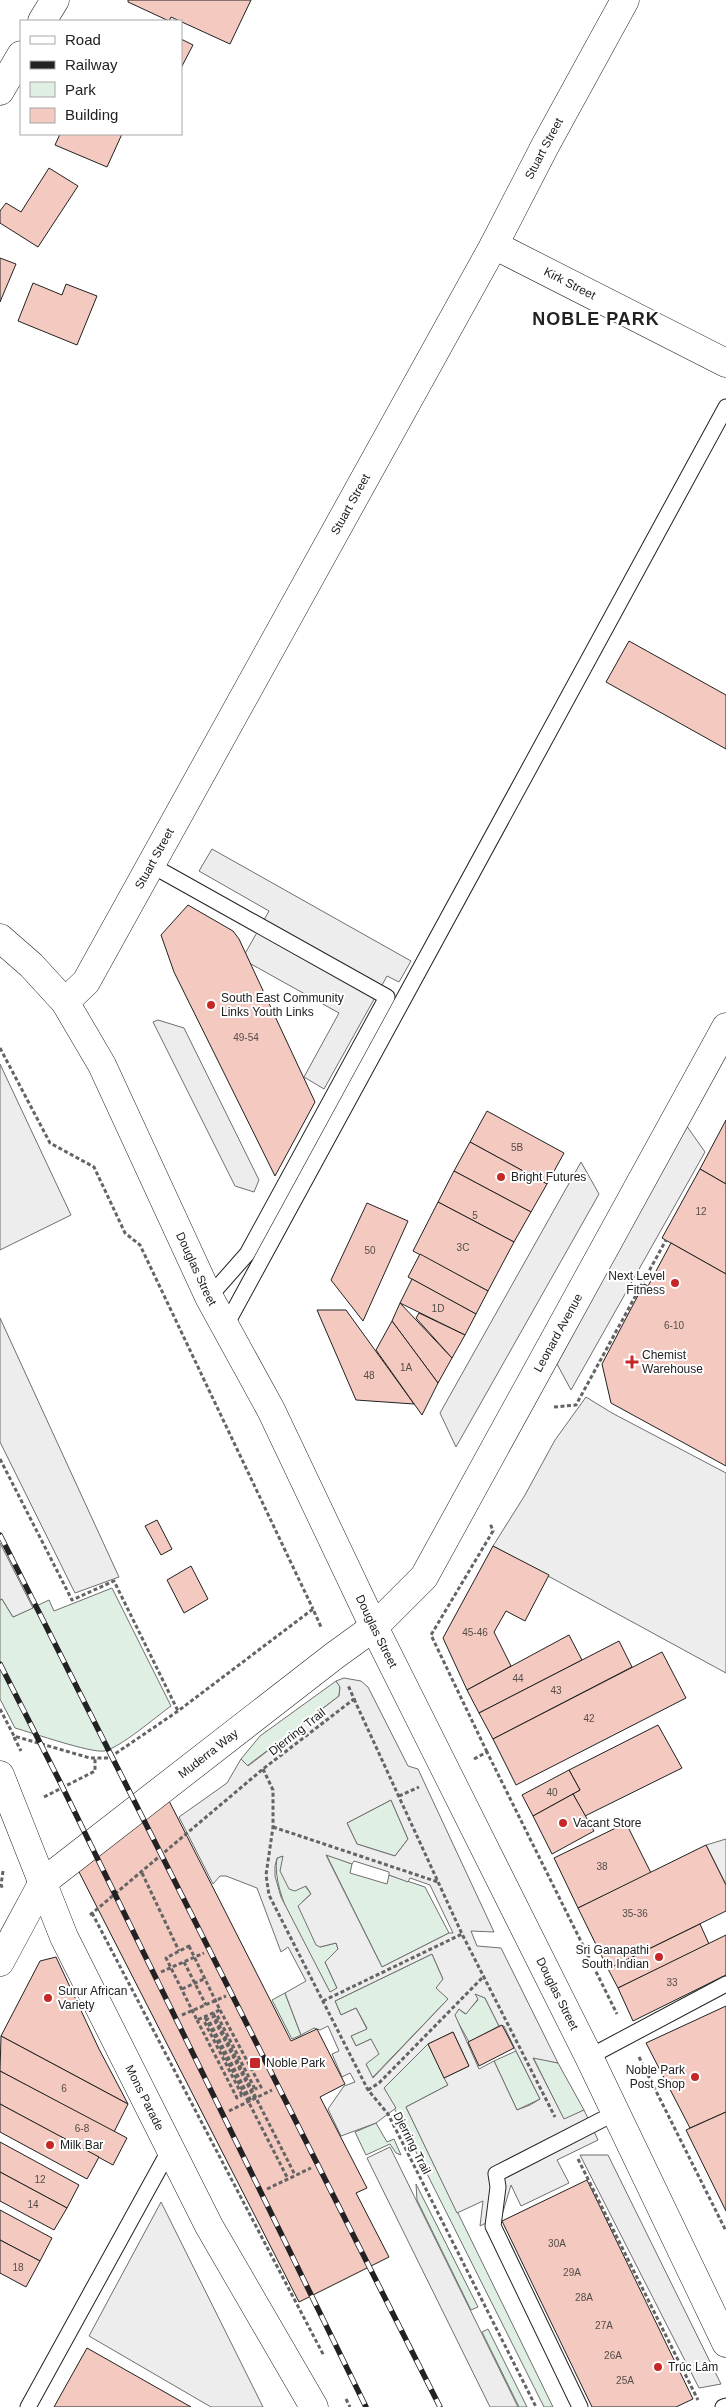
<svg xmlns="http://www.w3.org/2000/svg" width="726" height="2407" font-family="Helvetica,sans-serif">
	<rect width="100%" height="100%" fill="#fff"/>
	<g fill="#e0efe3" stroke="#6f6f6f">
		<path d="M112 1588 171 1706C157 1716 120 1748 104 1751 90 1753 33 1733 15 1728L0 1699V1600L2 1599 13 1617 49 1600 54 1611Z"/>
		<path d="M336 1681 340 1686 339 1696 247 1766 241 1759 260 1736Z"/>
		<path d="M391 1800 408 1839 395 1856 357 1844 347 1823Z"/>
		<path d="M326 1854 352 1864 350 1873 387 1884 389 1875 425 1887 449 1933 382 1967Z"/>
		<path d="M283 1856 311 1894 302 1902 320 1947 336 1943 338 1949 325 1962 337 1988 330 1993C312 1958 270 1895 277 1858Z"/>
		<path d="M432 1954 443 1979 448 1999 372 2078 366 2064 371 2039 356 2046 351 2036 367 2028 356 2008 341 2015 335 2001Z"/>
		<path d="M285 1993 301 2035 292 2039 272 2000Z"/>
		<path d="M477 1994 485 1998 499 2026 469 2042 454 2015 459 2009 465 2014 478 2000 473 1995Z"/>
		<path d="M428 2044 448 2085 406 2107 553 2407H544L384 2088Z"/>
		<path d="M516 2051 540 2099 517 2110 494 2061Z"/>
		<path d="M533 2057 558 2063 584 2110 564 2120Z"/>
		<path d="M376 2123 387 2142 394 2139 401 2155 396 2153 390 2144 366 2155 355 2132Z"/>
		<path d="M416 2184 478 2307 471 2310 417 2200Z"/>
		<path d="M488 2329 527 2407H519L482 2332Z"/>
	</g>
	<g fill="#ededed" stroke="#6f6f6f" fill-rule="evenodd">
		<path d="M212 849 411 961 399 982 387 976 324 1089 304 1077 339 1013 242 959 269 911 199 871Z"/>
		<path d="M158 1020 184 1028 259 1180 254 1192 235 1186 153 1022Z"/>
		<path d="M0 1064 71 1215 0 1250Z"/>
		<path d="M686 1125 705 1152 571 1390 557 1364Z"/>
		<path d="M581 1162 599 1194 456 1447 440 1413Z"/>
		<path d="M0 1318 119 1577 75 1593 0 1442Z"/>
		<path d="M586 1397 612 1413 726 1473V1673L493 1546 525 1495 555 1440Z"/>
		<path d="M0 1543 33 1608 13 1617 2 1599 0 1600Z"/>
		<path d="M344 1678 361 1681 368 1687 408 1766 418 1769 494 1932 471 1931 477 1946 501 1948 558 2063 533 2058 564 2119 584 2110 598 2140 557 2160 569 2183 521 2206 511 2185 502 2215 480 2226 483 2201 457 2213 406 2107 448 2085 444 2078 469 2066 453 2032 428 2044 384 2088 396 2108 376 2123 341 2136 328 2109 344 2086 355 2082 350 2073 342 2077 332 2054 339 2051 328 2026 320 2030 314 2028 301 2035 285 1993 306 1981 288 1947 281 1952 257 1888 226 1876H220L213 1884 179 1817 227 1783 241 1759 248 1766 339 1696 340 1687 336 1681ZM391 1800 408 1839 395 1856 357 1844 347 1823ZM326 1855 352 1864 354 1861 389 1872V1875L408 1882 410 1878 430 1885 453 1933H449L382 1967ZM283 1856 280 1871 289 1889 295 1891 306 1886 311 1894 298 1906 316 1945 320 1947 336 1943 338 1949 325 1962 337 1988 330 1992 281 1897 275 1876V1866L277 1858ZM432 1954 443 1979 436 1988 448 1999 373 2078 366 2064 379 2054 371 2039 356 2046 351 2036 367 2029 356 2008 341 2015 335 2001ZM475 1994 485 1998 499 2026H504L515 2049 540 2099 530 2105 517 2110 494 2061 479 2069 455 2015 459 2009 466 2014 478 1999Z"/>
		<path d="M726 1839V1885L706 1845Z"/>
		<path d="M390 2147 518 2407H490L367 2158Z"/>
		<path d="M580 2155H608L721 2384 699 2388Z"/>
		<path d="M161 2202 263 2407H211L89 2336Z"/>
	</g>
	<g fill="#f3c9c0" stroke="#222">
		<path d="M128 0H251L230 44 171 17 169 21 128 2Z"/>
		<path d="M181 39 193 45 181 68Z"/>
		<path d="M60 134H122L107 167 55 145Z"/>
		<path d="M49 168 78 186 38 247 0 223V211L6 203 21 212Z"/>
		<path d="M0 258 16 264 0 302Z"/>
		<path d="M33 283 62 295 66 284 97 296 77 345 18 321Z"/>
		<path d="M629 641 726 695V749L606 682Z"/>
		<path d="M188 905 233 931 239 939 315 1102 275 1176 174 972 161 935Z"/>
		<path d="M487 1111 564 1153 547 1184 470 1142Z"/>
		<path d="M726 1120V1184L700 1169Z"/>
		<path d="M470 1142 547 1184 531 1212 454 1171Z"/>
		<path d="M700 1169 726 1184V1274L662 1238Z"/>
		<path d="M454 1171 531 1212 514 1242 438 1202Z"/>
		<path d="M438 1202 514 1242 488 1291 413 1251Z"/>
		<path d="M367 1203 408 1221 363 1321 331 1280Z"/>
		<path d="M671 1243 726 1274V1466L611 1403 602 1364 644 1284 648 1286Z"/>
		<path d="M420 1254 488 1291 476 1314 408 1277Z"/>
		<path d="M412 1279 476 1314 465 1335 400 1303Z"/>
		<path d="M400 1303 452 1358 438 1383 392 1321Z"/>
		<path d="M317 1310H346L414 1404 356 1400Z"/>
		<path d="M419 1313 465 1335 452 1358 416 1318Z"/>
		<path d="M392 1321 438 1383 422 1415 376 1350Z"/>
		<path d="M157 1520 172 1549 161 1555 145 1526Z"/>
		<path d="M493 1546 549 1575 525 1621 506 1611 494 1632 511 1666 467 1690 443 1638Z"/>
		<path d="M191 1566 208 1599 184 1613 167 1580Z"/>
		<path d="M569 1635 582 1660 479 1713 467 1690Z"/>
		<path d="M619 1641 632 1667 493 1739 479 1713Z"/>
		<path d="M662 1652 686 1698 516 1785 493 1739Z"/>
		<path d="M658 1725 682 1768 585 1816 573 1794 580 1790 569 1770Z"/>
		<path d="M569 1770 580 1790 533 1816 522 1795Z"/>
		<path d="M573 1794 594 1831 552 1854 533 1816Z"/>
		<path d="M166 1795 291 2041 317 2029 345 2084 320 2097 367 2188 356 2193 389 2257 299 2302 78 1870Z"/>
		<path d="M626 1823 651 1873 578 1908 554 1858Z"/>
		<path d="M706 1845 726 1885V1911L608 1969 578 1908Z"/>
		<path d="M700 1924 709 1944 618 1988 608 1969Z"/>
		<path d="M726 1935V1975L633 2021 618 1988Z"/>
		<path d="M56 1957 99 2049 128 2104 1 2036 40 1961Z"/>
		<path d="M726 2006V2112L690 2128 646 2043Z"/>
		<path d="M502 2025 514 2048 479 2066 468 2042Z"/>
		<path d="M453 2032 469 2066 444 2078 428 2044Z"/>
		<path d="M1 2036 128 2104 114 2132 0 2071Z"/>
		<path d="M0 2071 127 2138 113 2165 0 2104Z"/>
		<path d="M0 2104 99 2157 87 2179 0 2132Z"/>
		<path d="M726 2112V2211L686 2130Z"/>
		<path d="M0 2142 79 2185 67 2208 0 2172Z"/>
		<path d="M0 2172 67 2208 54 2230 0 2201Z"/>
		<path d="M587 2180 693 2399 676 2407H592L502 2221Z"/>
		<path d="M0 2210 52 2238 40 2261 0 2240Z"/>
		<path d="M0 2240 40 2261 26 2287 0 2273Z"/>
		<path d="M87 2348 191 2407H54Z"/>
	</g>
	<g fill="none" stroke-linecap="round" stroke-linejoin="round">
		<g stroke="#222" stroke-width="17">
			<g id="lane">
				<path d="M151 865 387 997 247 1254 209 1297"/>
				<path d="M225 1327 726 407"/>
				<path d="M589 2057 726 1984"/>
				<path d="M28 2407 170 2149"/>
				<path d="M580 2407 493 2226 498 2187 496 2174 615 2113"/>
				<path d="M723 2407 726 2406"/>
			</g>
		</g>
		<g stroke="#222" stroke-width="29">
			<g id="street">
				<path d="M42 21 55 0"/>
				<path d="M0 91 21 55"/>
				<path id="s1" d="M494 245 726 363"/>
				<path id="s2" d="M65 1002 86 982 494 245 545 146 625 0"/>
				<path id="s3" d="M0 1775 64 1937 209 2226 314 2407"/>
				<path id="s4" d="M0 1962 43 1882 334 1656 374 1627 424 1577 726 1027"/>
			</g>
		</g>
		<g stroke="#222" stroke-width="29">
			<g id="secondary">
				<path id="s5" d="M0 938 31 965 65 1002 102 1065 209 1297 271 1410 374 1627 589 2057 726 2343"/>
			</g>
		</g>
		<g stroke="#646464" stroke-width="3" stroke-dasharray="4 2.5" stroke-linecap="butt">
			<path d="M0 1048 50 1143 94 1167 125 1233 140 1245 313 1609"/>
			<path d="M554 1407 576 1405 666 1240"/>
			<path d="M0 1459 72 1600 114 1581 178 1711"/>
			<path d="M354 1699 462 1934 555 2117"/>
			<path d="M0 1709 14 1736 90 1758H109L178 1711 313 1609 321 1627"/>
			<path d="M14 1737 21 1751"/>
			<path d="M487 1752 431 1635 493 1531 490 1523"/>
			<path d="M474 1759 487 1752 617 2014"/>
			<path d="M263 1769 273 1790V1827L266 1875 269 1895 368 2090 388 2114 536 2407"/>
			<path d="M399 1796 419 1787"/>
			<path d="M44 1797 95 1771V1758"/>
			<path d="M273 1827 438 1882"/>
			<path d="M3 1871 1 1885 3 1889"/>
			<path d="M142 1873 179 1951"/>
			<path d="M92 1913 324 2356"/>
			<path d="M90 1915 263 1769 354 1699 348 1685"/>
			<path d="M189 1946 220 2010 197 2020 166 1958Z"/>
			<path d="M184 1962 206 2005"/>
			<path d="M182 1989 206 1978"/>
			<path d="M323 2001 462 1934"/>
			<path d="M220 2010 261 2087 255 2089"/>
			<path d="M213 2013 295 2175"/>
			<path d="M205 2017 288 2179"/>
			<path d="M197 2020 237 2098 242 2095"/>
			<path d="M639 2057 726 2231"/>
			<path d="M368 2090 379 2083 484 1976"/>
			<path d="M578 2159 698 2400"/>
			<path d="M267 2189 311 2168"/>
			<path d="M346 2399 350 2407"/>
		</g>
		<use href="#lane" stroke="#fff" stroke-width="15"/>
		<use href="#street" stroke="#fff" stroke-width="28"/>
		<use href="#secondary" stroke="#fff" stroke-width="28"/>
		<g stroke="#222" stroke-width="5.5">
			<g id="rail">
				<path d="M0 1535 440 2407"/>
				<path d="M0 1664 60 1782 366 2407"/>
			</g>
		</g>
		<use href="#rail" stroke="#fff" stroke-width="4" stroke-dasharray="11" stroke-linecap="butt"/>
		<g stroke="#646464" stroke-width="3" stroke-dasharray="4 2.5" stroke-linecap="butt">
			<path d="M161 1972 204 1953"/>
			<path d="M182 2015 226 1996"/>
			<path d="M242 2095 204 2021 208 2019 251 2101"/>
			<path d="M255 2099 213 2017 217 2015 255 2089"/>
			<path d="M229 2111 272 2090"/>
		</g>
	</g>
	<g fill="#c62828" stroke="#fff" stroke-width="2">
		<circle cx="211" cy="1005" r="5"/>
		<circle cx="501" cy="1177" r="5"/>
		<circle cx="675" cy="1283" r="5"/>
		<path d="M629.5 1354.5h5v5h5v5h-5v5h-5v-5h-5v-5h5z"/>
		<circle cx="563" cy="1823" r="5"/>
		<circle cx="659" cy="1957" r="5"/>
		<circle cx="48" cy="1998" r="5"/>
		<rect x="249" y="2057" width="12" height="12" rx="2.5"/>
		<circle cx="695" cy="2077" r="5"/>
		<circle cx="50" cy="2145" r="5"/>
		<circle cx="658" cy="2367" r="5"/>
	</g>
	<g text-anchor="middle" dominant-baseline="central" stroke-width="4" stroke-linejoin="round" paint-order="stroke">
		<g font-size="10" fill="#564c4a">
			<text x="246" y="1037">49-54</text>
			<text x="517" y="1147">5B</text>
			<text x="701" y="1211">12</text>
			<text x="475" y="1215">5</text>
			<text x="463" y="1247">3C</text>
			<text x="370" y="1250">50</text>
			<text x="438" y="1308">1D</text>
			<text x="674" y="1325">6-10</text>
			<text x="406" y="1367">1A</text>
			<text x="369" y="1375">48</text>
			<text x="475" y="1632">45-46</text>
			<text x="518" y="1678">44</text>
			<text x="556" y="1690">43</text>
			<text x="589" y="1718">42</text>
			<text x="552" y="1792">40</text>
			<text x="602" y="1866">38</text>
			<text x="635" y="1913">35-36</text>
			<text x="672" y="1982">33</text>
			<text x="64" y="2088">6</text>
			<text x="82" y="2128">6-8</text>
			<text x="40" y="2179">12</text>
			<text x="33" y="2204">14</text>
			<text x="557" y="2243">30A</text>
			<text x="18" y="2267">18</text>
			<text x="572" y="2272">29A</text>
			<text x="584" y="2297">28A</text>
			<text x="604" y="2325">27A</text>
			<text x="613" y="2355">26A</text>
			<text x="625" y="2380">25A</text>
		</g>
		<g font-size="12" fill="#222" stroke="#fff">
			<text stroke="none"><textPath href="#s2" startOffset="980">Stuart Street</textPath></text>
			<text stroke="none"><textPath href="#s1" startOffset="85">Kirk Street</textPath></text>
			<text stroke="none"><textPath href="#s2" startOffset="575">Stuart Street</textPath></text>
			<text stroke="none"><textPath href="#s2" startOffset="170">Stuart Street</textPath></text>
			<text stroke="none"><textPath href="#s5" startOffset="389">Douglas Street</textPath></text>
			<text stroke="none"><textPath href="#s4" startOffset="858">Leonard Avenue</textPath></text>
			<text stroke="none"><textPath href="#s5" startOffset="794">Douglas Street</textPath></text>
			<text transform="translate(297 1732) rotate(-38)">Djerring Trail</text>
			<text stroke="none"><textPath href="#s4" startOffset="300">Muderra Way</textPath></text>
			<text stroke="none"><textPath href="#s5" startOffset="1199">Douglas Street</textPath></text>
			<text stroke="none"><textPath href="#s3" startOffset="354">Mons Parade</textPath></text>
			<text transform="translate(412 2143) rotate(63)">Djerring Trail</text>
		</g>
		<g font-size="12" fill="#222" stroke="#fff" text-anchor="start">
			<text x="221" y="998">South East Community<tspan x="221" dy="14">Links Youth Links</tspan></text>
			<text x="511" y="1177">Bright Futures</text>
			<text x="665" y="1276" text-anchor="end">Next Level<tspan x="665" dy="14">Fitness</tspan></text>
			<text x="642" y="1355">Chemist<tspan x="642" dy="14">Warehouse</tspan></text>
			<text x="573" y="1823">Vacant Store</text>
			<text x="649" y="1950" text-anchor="end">Sri Ganapathi<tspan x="649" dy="14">South Indian</tspan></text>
			<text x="58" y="1991">Surur African<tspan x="58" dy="14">Variety</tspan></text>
			<text x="266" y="2063">Noble Park</text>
			<text x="685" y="2070" text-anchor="end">Noble Park<tspan x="685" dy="14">Post Shop</tspan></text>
			<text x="60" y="2145">Milk Bar</text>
			<text x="668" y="2367">Trúc Lâm</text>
		</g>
		<g font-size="18" font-weight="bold" letter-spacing="1" fill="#222" stroke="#fff">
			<text x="596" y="319">NOBLE PARK</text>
		</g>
	</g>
	<rect x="20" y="20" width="162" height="115" fill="#ffffff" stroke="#a7a7a7"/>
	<rect x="30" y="36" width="25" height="8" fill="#ffffff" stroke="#a7a7a7"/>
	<text x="65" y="45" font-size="15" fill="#222222">Road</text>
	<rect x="30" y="61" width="25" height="8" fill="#222222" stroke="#a7a7a7"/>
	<text x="65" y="70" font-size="15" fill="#222222">Railway</text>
	<rect x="30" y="82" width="25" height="15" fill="#e0efe3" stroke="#a7a7a7"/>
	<text x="65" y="95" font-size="15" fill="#222222">Park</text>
	<rect x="30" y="108" width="25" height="15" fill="#f3c9c0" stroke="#a7a7a7"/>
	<text x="65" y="120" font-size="15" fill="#222222">Building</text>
</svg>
